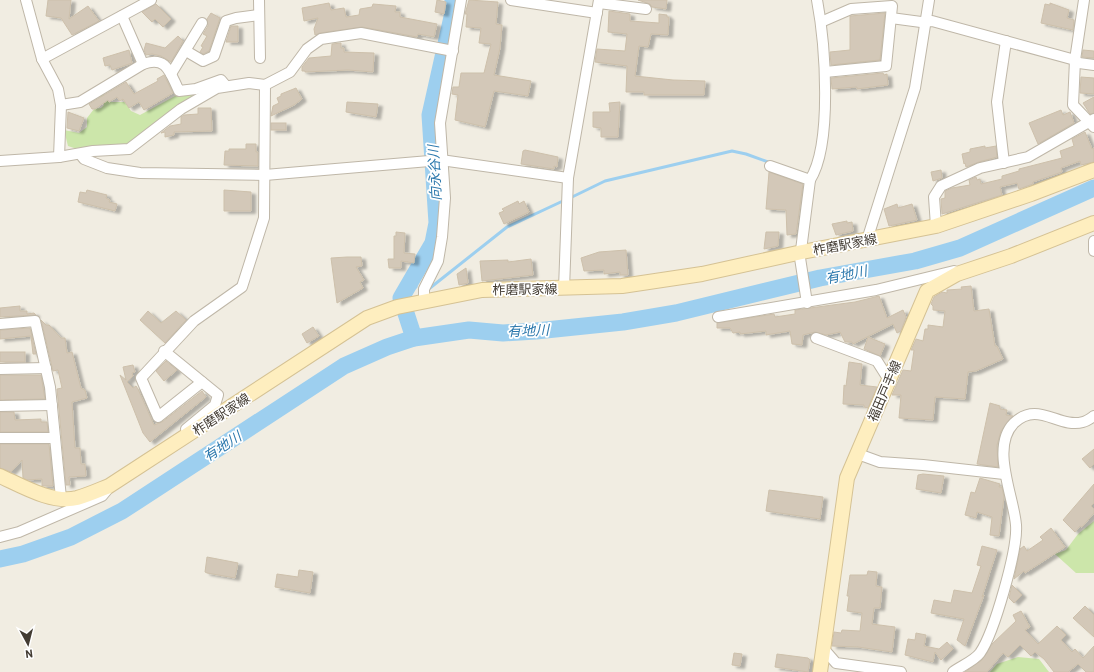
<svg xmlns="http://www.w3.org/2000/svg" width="1094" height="672" font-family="Barlow,'Noto Sans JP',sans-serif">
	<defs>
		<filter id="shadow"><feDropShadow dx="4.5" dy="2.5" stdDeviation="1" flood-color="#0004"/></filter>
	</defs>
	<rect width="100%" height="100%" fill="#f1ede2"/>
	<g fill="#cce6aa">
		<path d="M216 83 128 147 80 150 68 146 64 130 79 133 87 127V118L94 109 101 108 104 105 98 95 102 92 111 102H125L131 111 140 115 177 95Z"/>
		<path d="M1094 521V573H1076L1055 554 1066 550 1078 534Z"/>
		<path d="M1018 657 1039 659 1049 672H990L997 664Z"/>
	</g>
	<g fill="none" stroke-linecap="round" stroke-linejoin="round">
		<g stroke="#9dcfef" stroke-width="3">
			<path d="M570 198 605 181 732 151 746 154 771 163"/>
			<path d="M409 284 416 287"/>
			<path d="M430 288 507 227 565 200"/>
		</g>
		<g stroke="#9dcfef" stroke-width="17">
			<path d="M414 338 401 298 433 243 437 223 430 115 454 8 453 0"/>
			<path d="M0 559 23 554 71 537 122 511 344 366 387 347 414 338 469 330 503 333 536 331 623 322 676 313 820 278 915 261 960 248 1094 188"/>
		</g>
	</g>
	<g fill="#d3c8b8" stroke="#cdc0ab" filter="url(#shadow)">
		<path d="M48 0H71L69 19 88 6 99 21 72 35 61 18 46 16Z"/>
		<path d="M437 0 446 2 444 14 435 12Z"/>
		<path d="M469 0 498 2 496 24 502 25 500 48 494 75 531 81 528 96 494 91 485 127 455 120 458 95 452 94 453 87H459L461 73H484L491 44 479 43 481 28 466 27 467 14H465Z"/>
		<path d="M638 0H667L666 9 652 7 650 4Z"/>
		<path d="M329 3 331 10 344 8 346 17 359 15 360 9 372 7 373 4 396 6 395 12H400V17L437 24 434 37 418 34 417 37 362 27 320 33 315 35 314 29 318 18 304 21 302 8Z"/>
		<path d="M1050 3 1069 10 1067 18 1074 20 1073 30 1041 23 1045 4 1050 5Z"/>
		<path d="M156 4 171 19 163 27 155 19 152 22 142 12Z"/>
		<path d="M609 11 630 14V21L659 23V14L667 15V17H669L668 35 651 34 648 47 639 46 635 76 673 80 705 81 704 95H644V92H626L627 66 595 62 597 49 625 51 627 34 608 32Z"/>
		<path d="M211 13 220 18 209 51 203 54 200 52 203 47 201 46 207 36 203 34 208 26 207 19Z"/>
		<path d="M885 13 880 60 831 65 830 52 850 50V16Z"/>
		<path d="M231 26H238V42H226Z"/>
		<path d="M178 36 183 41 171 62 161 56 152 54 146 55 144 50 146 43 165 48Z"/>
		<path d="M341 43V48H344V52L374 53 373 72 348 70 305 72V71H302V67L309 58 331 56 332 44Z"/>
		<path d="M129 50 132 63 112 70 110 65 105 66 103 58Z"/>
		<path d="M1083 50 1094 51V58L1082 57Z"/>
		<path d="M883 73 884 75 887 74 888 85 857 89V87L832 89 831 78Z"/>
		<path d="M164 75 173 93 144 110 139 102 129 108 123 99 120 101 117 97 109 102 108 100 95 109H92L89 104 126 82 134 94 158 81 157 79Z"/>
		<path d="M1081 77 1094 78V94L1080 93Z"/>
		<path d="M296 88 302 99 294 105 271 116 273 106 279 103 277 98 281 96V94Z"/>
		<path d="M1094 97V113L1090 114 1083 103Z"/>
		<path d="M347 102 378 104 376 117 346 112Z"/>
		<path d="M620 102 618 137H601V128L593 127V112H610L609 103Z"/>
		<path d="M198 108H211L212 131 174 132V135L165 137V132L161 133 170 126 181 124V117L184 115 198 114Z"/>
		<path d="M1061 110 1063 115 1070 112 1074 123 1038 144 1029 123Z"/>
		<path d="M68 112 84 118 79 131 67 128Z"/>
		<rect x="271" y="123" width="15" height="7"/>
		<path d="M1085 132 1092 149 1094 148V162L1081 165 1080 161 1061 168 1062 172 1033 182V184L1019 189 1017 183 1000 187 1002 195 942 214 941 199 945 198V191L952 188 970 185 969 180 976 177 977 180 980 179 981 184 1002 179V176L1019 171V169L1062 158 1060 151 1074 146 1072 139Z"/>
		<path d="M246 144H256V152H258V166L224 165 225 151H229V149H246Z"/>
		<path d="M985 146V148L996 146 997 157 979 162 966 167 965 163 964 164 962 154 970 152V149Z"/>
		<path d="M525 150 558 157 557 167 554 166V169L521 164 523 151Z"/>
		<path d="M941 170 942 178 933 181 931 172Z"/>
		<path d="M769 172 803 184 796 234 787 235 786 210 766 209Z"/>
		<path d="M87 190 107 195 106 198 110 200 109 202 117 204 115 211 78 202 80 192 86 193Z"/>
		<path d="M224 190 251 192V211H224Z"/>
		<path d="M518 201 519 204 524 201 529 212 504 224 499 213 504 211 502 209Z"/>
		<path d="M897 204 898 208 912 204 917 220 889 226 884 209Z"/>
		<path d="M847 221V223L852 222 853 231 836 235 832 224Z"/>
		<path d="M396 232 405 233 404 253 415 254 414 263 401 261V268H389L388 259H394V236H396Z"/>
		<path d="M766 232H779L778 246 764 249Z"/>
		<path d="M626 250 628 275H620V272L604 274V270L584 271 581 258 599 252Z"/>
		<path d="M347 257H361L362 266 356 267 364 280 360 282 363 288 337 303 331 258Z"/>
		<path d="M531 259 533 275 482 281 480 261 508 260V262Z"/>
		<path d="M466 268 468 283 459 285 457 274Z"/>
		<path d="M971 286 974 311 989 309 995 346H997L1003 359 976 371 968 372 965 399 935 397 933 420 899 418 901 395H892L903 370 911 371 914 350H911L916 339 923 341 925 329H928V325L943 327 945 311 933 310V306L931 304 934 297 942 292 947 293V290L962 289 961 287Z"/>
		<path d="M879 296 887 318 903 310 906 317 901 331 897 333 893 324 853 344 852 342H845L840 332 826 335 815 332 803 335 802 345 792 344 790 331 766 335V331L740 334V332L733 333 730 328H717V323L774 314 775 317 795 314V310L855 302Z"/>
		<path d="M20 306V311H27V314L34 313 36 315 0 317V308Z"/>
		<path d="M148 311 161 323 176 311 186 320 165 343 140 320Z"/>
		<path d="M41 320 46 325H49L61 338H65L67 353 72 352 81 388 85 390 87 398 72 402 75 448H80L81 464H85L86 476 69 477 70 485H66L57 389 62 388 58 370 53 371Z"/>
		<path d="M313 327 319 336 307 343 302 334Z"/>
		<path d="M30 328 36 354H33L31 336 0 339V330Z"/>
		<path d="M868 337 885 344 880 356 864 349Z"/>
		<rect x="0" y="352" width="25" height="10"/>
		<path d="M166 361 177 370 164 381 156 371Z"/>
		<path d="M849 362 862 364 860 385 877 387 868 408 864 407V405L843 404 844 385 846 386Z"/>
		<path d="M133 365 135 372 132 373 133 376 127 382 133 388 136 386 138 389 154 425 162 422 202 391 206 397 150 442 143 433 120 375 126 380 123 367Z"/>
		<path d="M0 375H41L45 399 0 400Z"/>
		<path d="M990 403 1000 406V409L1007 410 1006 415 1013 416 1001 431 997 445 998 467 977 464Z"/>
		<path d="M0 412H14L15 420 41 419V422H47L48 432H0Z"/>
		<path d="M0 444H49L53 486H42V479L27 480 23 478 22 460 11 472 0 468Z"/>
		<path d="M1094 449V464L1090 468 1082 459Z"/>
		<path d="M923 474 944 476 941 493 916 489 918 475Z"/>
		<path d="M980 478 1000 484 999 487H1002L1004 497 999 536 990 535 992 517 977 512 976 518 965 515 971 492 975 493Z"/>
		<path d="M1094 484V503L1091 506 1094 509V513L1082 527 1080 526 1075 532 1063 520Z"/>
		<path d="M769 490 823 497 820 519 766 511Z"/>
		<path d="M1051 528 1065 547 1025 573 1024 571 1014 579 1020 549 1024 546 1027 551 1043 540 1040 537Z"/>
		<path d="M982 546 997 550 982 597 984 595 965 646 957 640 964 619 931 613 934 600 951 603 954 590 972 593 981 566 977 565Z"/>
		<path d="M207 557 238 563 235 578 207 573 205 572Z"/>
		<path d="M299 570 313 572 310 593 275 587 277 574 298 577Z"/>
		<path d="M868 571 877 572 876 586 882 587 880 608H874L872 624 895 627 892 652 858 647 832 646 834 632 841 633 842 630 860 631 862 613 847 611 849 596H847L850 575H867Z"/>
		<path d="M1012 585 1022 595 1014 603 1009 598Z"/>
		<path d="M1085 606 1094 615V637L1073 618Z"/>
		<path d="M1021 611 1030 627 1025 630 1038 644 1057 626 1066 635 1061 640 1072 652 1075 649 1083 658 1094 646V672H1086L1078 664 1068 672H1054L1044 659 1035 652 1031 656 1020 645 1008 657 1003 653 987 672H965L982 660 992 644 1016 621 1013 615Z"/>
		<path d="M916 633 926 635 924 646 939 649 947 642 953 649 941 660 935 652 933 662 905 655 908 639 915 640Z"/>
		<path d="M734 653 742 654 740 666 732 665Z"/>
		<path d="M777 654 808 658 810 660 808 672 775 667Z"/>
	</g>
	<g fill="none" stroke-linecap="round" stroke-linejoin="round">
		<g stroke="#bfb7a8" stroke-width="12">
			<g id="street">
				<path d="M26 0 42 59 58 89 61 105 59 157"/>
				<path d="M259 0 260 58"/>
				<path d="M511 0 597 13"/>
				<path d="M1084 0 1075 60 1073 105 1094 127"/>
				<path d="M599 3 646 9"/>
				<path d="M122 16 143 64C167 55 170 73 179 91L196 89 221 80 226 86"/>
				<path d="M891 18 921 22 932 21 1075 60 1079 63 1094 65"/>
				<path d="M821 22 851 9 892 6 886 66 825 72"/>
				<path d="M186 51 203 61 214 56 226 21 236 18 259 15"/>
				<path d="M42 59 151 0"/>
				<path d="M171 74 202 23"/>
				<path d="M61 105 80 102 143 64"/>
				<path d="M80 154 84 159 107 168 140 173 265 175 441 160 568 178"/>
				<path d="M0 161 59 157 93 151 129 149 181 109 217 88 249 83 265 85"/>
				<path d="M1004 163 997 102 1006 41"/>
				<path d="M770 166 810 180 800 258 807 303"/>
				<path d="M810 180C833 144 825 42 817 0"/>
				<path d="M936 226 934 197 941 186 980 168 1028 157 1094 119"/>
				<path d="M867 240 915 88 929 0"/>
				<path d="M1094 241V251"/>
				<path d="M564 289 568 178 599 0"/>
				<path d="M424 300V289L438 261 442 237 445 198 440 123 461 0"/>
				<path d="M718 317 876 290 954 271 956 272"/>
				<path d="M0 324 35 321 50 387 61 498"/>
				<path d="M816 338 877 361 889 380"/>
				<path d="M164 351 218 395 215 405 186 429"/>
				<path d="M0 369 46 368"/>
				<path d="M202 382 158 417 141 378 194 321 242 287 264 218 265 85 290 72 307 49 321 39 361 33 453 51"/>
				<path d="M0 406 52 405"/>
				<path d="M0 438H55"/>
				<path d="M858 454 880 462 923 465 1004 474"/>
				<path d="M0 537 19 532 102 496 107 490"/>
				<path d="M823 648 836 663 901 672"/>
				<path d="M953 672C961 666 974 661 980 653 994 633 1018 549 1016 525 1014 497 990 447 1014 423 1038 400 1059 429 1083 422 1087 421 1091 418 1094 416"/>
			</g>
		</g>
		<g stroke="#d5c294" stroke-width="16">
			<g id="secondary">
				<path d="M0 476C22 486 52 504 77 498 88 495 99 490 109 486L367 318 397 307 482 290 622 286 702 274 802 252 936 226 1031 194 1094 170"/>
				<path d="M820 672 847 478 927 291 957 274 1011 256 1094 223"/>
			</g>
		</g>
		<use href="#street" stroke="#fff" stroke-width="10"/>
		<use href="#secondary" stroke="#feeebf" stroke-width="14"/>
	</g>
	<g text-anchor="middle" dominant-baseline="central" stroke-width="3.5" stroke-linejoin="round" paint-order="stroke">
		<g font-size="13" fill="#433c33" stroke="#fff">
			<text transform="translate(845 244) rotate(-11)">柞磨駅家線</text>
			<text transform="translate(525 289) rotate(-1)">柞磨駅家線</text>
			<text transform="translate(884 391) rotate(-67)">福田戸手線</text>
			<text transform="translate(221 414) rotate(-33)">柞磨駅家線</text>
		</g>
		<g font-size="14" font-style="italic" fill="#2d79ad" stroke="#fff">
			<text transform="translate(434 173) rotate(-93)">向永谷川</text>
			<text transform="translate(846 274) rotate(-11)">有地川</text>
			<text transform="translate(528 330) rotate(-2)">有地川</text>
			<text transform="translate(222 446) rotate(-33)">有地川</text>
		</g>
	</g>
	<g transform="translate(28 644) rotate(173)" stroke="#ffffff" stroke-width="3" paint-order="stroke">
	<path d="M0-3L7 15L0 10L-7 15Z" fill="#433c33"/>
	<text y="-6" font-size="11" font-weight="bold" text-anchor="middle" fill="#433c33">N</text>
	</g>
</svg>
